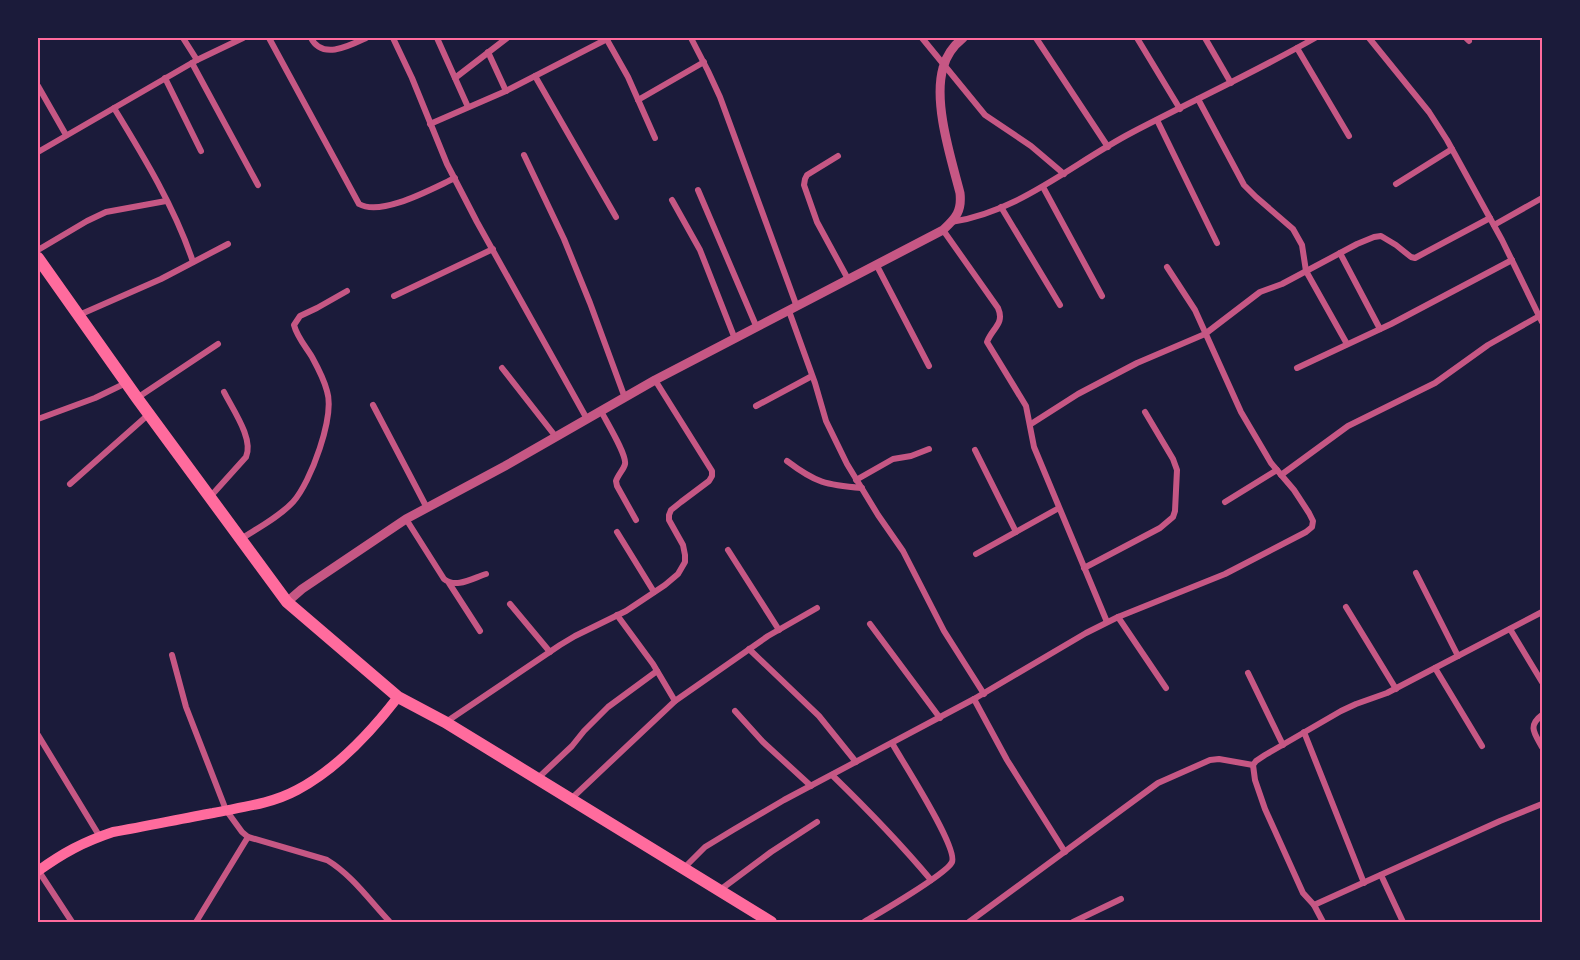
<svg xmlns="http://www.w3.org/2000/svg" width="1580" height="960" font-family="'Libre Baskerville',serif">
	<rect width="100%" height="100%" fill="#1b1b3a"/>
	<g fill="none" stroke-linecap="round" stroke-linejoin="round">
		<g stroke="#c65784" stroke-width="6">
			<path d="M183 38 197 60"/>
			<path d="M269 38 359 204C382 217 433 188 455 178"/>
			<path d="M311 38C322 60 349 46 366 38"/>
			<path d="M393 38 412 78 447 164 477 222 587 419"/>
			<path d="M437 38 468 107"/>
			<path d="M606 38 628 77 655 138"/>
			<path d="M691 38 708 71 720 97 797 307"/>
			<path d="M922 38 985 115 1031 146 1064 174"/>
			<path d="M1036 38 1108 147"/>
			<path d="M1137 38 1180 109"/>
			<path d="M1205 38 1231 83"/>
			<path d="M1369 38 1429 112 1447 140 1502 240 1542 322"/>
			<path d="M1466 38 1469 41"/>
			<path d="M1297 48 1349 136"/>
			<path d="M488 52 506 91"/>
			<path d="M192 63 258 185"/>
			<path d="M535 76 616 217"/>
			<path d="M165 78 201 151"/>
			<path d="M455 78 507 38"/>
			<path d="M38 86 66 135"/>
			<path d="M1198 99 1244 185 1256 197 1293 229 1302 245 1306 271 1347 344"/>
			<path d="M638 100 704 62"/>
			<path d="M114 108C144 157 175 208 193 262"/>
			<path d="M1157 120 1217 243"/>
			<path d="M430 124 506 91 609 38"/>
			<path d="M38 152 197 60 243 38"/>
			<path d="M524 155 564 239 590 303 625 398"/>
			<path d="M838 156 807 175 805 179 804 185 817 222 848 279"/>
			<path d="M1396 184 1452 149"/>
			<path d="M1043 187 1102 296"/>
			<path d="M698 190 757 328"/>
			<path d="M672 200 700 250 735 339"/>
			<path d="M1001 207 1060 305"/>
			<path d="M951 222C1019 212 1072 164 1131 133 1192 101 1255 72 1315 38"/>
			<path d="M1494 225 1542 198"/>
			<path d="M943 230 998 308C1005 324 992 328 987 342L1026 406 1034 447 1107 622"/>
			<path d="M38 250 87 221 106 212 166 201"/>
			<path d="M1340 253 1380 329"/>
			<path d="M876 264 929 366"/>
			<path d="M394 296 493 249"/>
			<path d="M789 311 815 383 826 421 847 464 878 515 903 551 944 631 984 694"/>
			<path d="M79 315 161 279 228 244"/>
			<path d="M502 368 556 437"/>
			<path d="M1297 368 1391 324 1512 260"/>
			<path d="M137 398 218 344"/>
			<path d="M373 405 427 508"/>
			<path d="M756 406 812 376"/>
			<path d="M601 411C606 421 627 455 625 464 624 469 618 475 616 481L617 486 636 520"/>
			<path d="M38 419 95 398 126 383"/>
			<path d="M1031 424 1078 394 1137 363 1205 334 1260 292 1282 284 1357 244 1374 237 1381 236 1396 245 1411 257 1415 258 1490 218"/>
			<path d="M975 450 1016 532"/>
			<path d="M787 461C816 483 826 485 862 488"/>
			<path d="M1281 475 1348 426 1435 383 1488 345 1541 315"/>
			<path d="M856 480 893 459 911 456 929 449"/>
			<path d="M70 484 149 414"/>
			<path d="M210 497 246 457C254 439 233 410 224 392"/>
			<path d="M1225 502 1277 470"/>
			<path d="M406 519 444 579C456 589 473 578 486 574"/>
			<path d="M617 532 654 592"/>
			<path d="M241 539C258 528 279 517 293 502 311 482 335 416 327 391 324 379 318 368 312 357 306 347 297 337 294 325L300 316 317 308 347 291"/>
			<path d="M728 550 779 630"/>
			<path d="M976 554 1059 508"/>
			<path d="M1084 568 1160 528 1173 517 1175 511 1177 470 1173 459 1145 412"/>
			<path d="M1416 573 1458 656"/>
			<path d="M449 583 480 631"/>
			<path d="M510 604 550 652"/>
			<path d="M1346 607 1396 689"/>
			<path d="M617 615 653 664 675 701"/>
			<path d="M1118 617 1166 688"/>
			<path d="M870 624 940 718"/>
			<path d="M1510 629 1542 682"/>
			<path d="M749 649 819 716 856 762"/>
			<path d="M172 655 186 707 226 810 242 832 248 837 327 860C352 875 370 901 389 921"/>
			<path d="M1435 668 1482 746"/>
			<path d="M1248 673 1283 745"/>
			<path d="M974 699 1007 760 1065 852"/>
			<path d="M735 711 763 742 811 786"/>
			<path d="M1542 715C1527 726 1535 734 1542 747"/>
			<path d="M446 722 560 645 575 636 626 611 665 585 678 574 685 562V555L683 545 669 520V515L671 510 681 502 709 481 712 476V471L655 380"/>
			<path d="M1304 732 1364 883"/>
			<path d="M38 735 100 837"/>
			<path d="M832 775C867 809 900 843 931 880"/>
			<path d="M537 779 572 746 584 731 608 707 657 671"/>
			<path d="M571 799 675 701 768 636 817 608"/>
			<path d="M684 868 705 847 733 830 784 800 974 699 1086 633 1118 617 1225 574 1306 532 1312 527 1313 521 1309 513 1294 490 1271 463 1241 412 1195 310 1167 267"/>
			<path d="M38 870 72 922"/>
			<path d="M1381 875 1403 922"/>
			<path d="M720 890 771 852 817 822"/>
			<path d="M1314 905 1500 821 1542 804"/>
			<path d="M196 922 248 837"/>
			<path d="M864 922C879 913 947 874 952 862 958 847 902 761 892 743"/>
			<path d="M969 922 1158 783 1210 760 1219 759 1253 765"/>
			<path d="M1073 922 1121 899"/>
			<path d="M1323 922 1314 905 1303 893 1265 809 1255 780 1253 765 1256 761 1265 755 1341 711 1356 704 1387 693 1542 612"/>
		</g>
		<path stroke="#c65784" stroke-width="9" d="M287 602 302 589 406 519 505 466 655 380 943 230C956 218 962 211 960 193 951 158 933 103 943 68 946 56 953 46 963 38"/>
		<path stroke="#ff6b9d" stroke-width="10" d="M38 871C63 853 83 842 113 832 147 826 180 819 213 813 242 807 271 804 297 790 337 769 371 732 398 697"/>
		<path stroke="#ff6b9d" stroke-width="12" d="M38 258 137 398 287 602 398 697 445 722 771 922"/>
	</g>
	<rect width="1580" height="960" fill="none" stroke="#1b1b3a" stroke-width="78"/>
	<rect x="39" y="39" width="1502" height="882" fill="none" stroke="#ff6b9d" stroke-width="2"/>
</svg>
